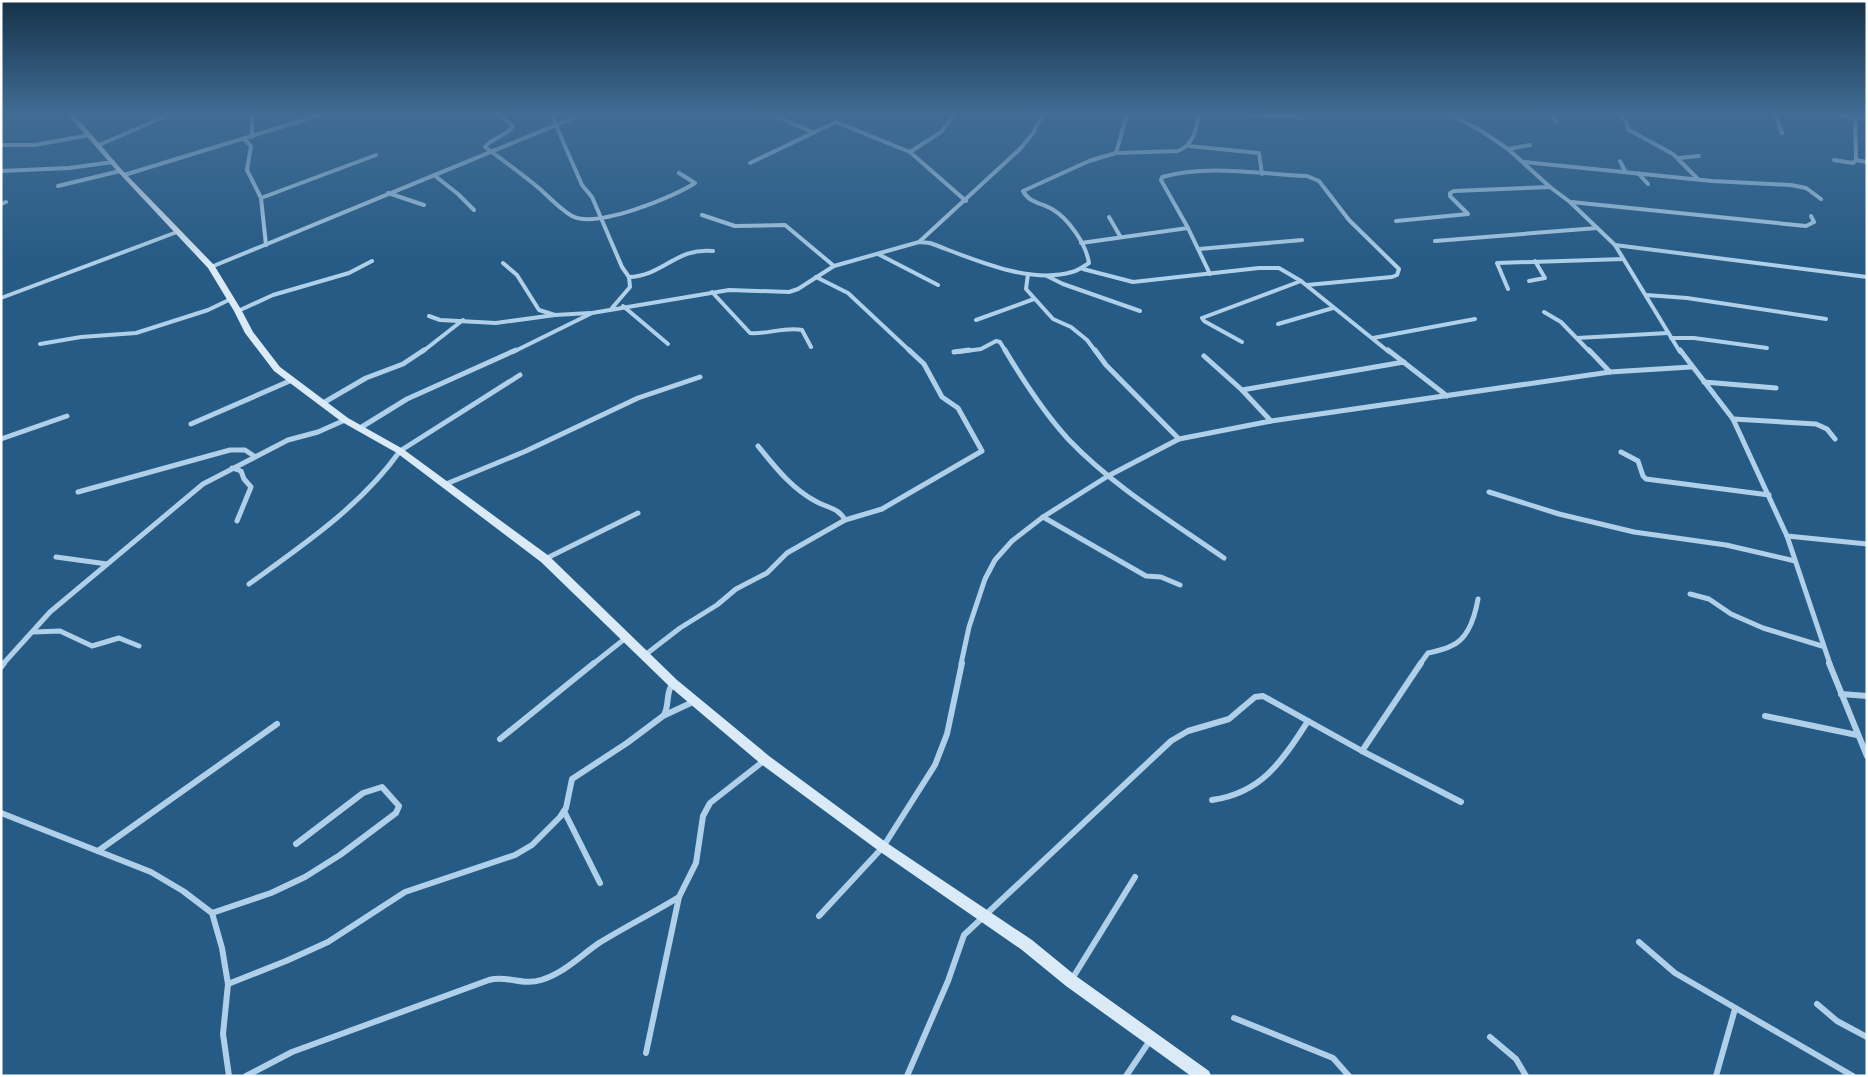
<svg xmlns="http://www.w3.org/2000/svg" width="1868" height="1077" font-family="'Fira Sans Condensed',sans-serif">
	<rect width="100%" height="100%" fill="#265b85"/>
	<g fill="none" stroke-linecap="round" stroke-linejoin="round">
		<g stroke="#afd0e8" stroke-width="4">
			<path d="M252 114V137"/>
			<path d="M494 114 502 117 513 126C506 137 493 137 485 147 504 161 522 174 540 189 550 198 561 210 572 216 596 229 674 197 695 183L679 173"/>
			<path d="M551 114 582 185 592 197 622 267 629 277 630 287 612 308"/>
			<path d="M772 114 812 132"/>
			<path d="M1223 114 1301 117H1305L1306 114"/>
			<path d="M1449 114 1480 130 1508 149 1550 187 1570 202 1615 245 1680 352"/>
			<path d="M1551 114 1557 122"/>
			<path d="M1619 114 1626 122 1629 130 1673 154 1697 178"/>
			<path d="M1775 114 1782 133"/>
			<path d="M1837 115 1867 119"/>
			<path d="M245 140 251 146 247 170 261 198 266 245"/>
			<path d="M1 145H35L89 135"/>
			<path d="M99 145 171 114"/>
			<path d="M1189 146 1259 153 1262 174"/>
			<path d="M1508 149 1530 145"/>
			<path d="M910 152 941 132 955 114"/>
			<path d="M1116 153 1127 114"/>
			<path d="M1678 158 1699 156"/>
			<path d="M1834 160 1853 163 1856 160 1855 114"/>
			<path d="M1856 160 1867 162"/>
			<path d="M1620 161 1625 171"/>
			<path d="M1524 162 1712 181 1791 185 1806 188 1821 199"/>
			<path d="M750 163 836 122 910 152 966 201"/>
			<path d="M1 171 69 168 113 162"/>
			<path d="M1638 173 1648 184"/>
			<path d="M124 175 323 114"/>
			<path d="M434 175 458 194 474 210"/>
			<path d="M58 186 120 171"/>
			<path d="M388 193 424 205"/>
			<path d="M261 198 376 155"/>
			<path d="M1571 202 1806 226 1814 222 1811 216"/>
			<path d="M1 204 6 202"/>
			<path d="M702 215 735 226 785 225 834 266"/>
			<path d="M1109 217 1120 236"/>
			<path d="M1396 221 1468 214 1450 196V193L1454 191 1550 187"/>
			<path d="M1435 241 1597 228"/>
			<path d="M919 242 1020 149 1033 133 1043 114"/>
			<path d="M1081 243 1188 228"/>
			<path d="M1615 245 1867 277"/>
			<path d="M1199 249 1302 240"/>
			<path d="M878 254 938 285"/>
			<path d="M503 263 517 275 539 310 555 315 590 313"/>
			<path d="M211 267 583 114"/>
			<path d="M1083 269 1133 282 1259 268H1279L1301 281 1389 352"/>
			<path d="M1028 274 1026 289 1053 319 1071 327 1087 340 1096 352"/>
			<path d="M1210 274 1188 228 1161 180 1162 177C1207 164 1260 174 1307 176L1319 181 1349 220 1399 269 1397 275 1392 277 1307 285"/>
			<path d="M1047 276 1063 284 1140 311"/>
			<path d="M629 277C663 276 676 247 713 251"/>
			<path d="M816 277 848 293 911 352"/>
			<path d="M1529 281 1545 278 1535 261"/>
			<path d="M1508 289 1497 263 1623 259"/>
			<path d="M712 292 750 333C767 335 785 326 802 330L811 347"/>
			<path d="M1646 295 1687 298 1826 319"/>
			<path d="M1 298 177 232"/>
			<path d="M623 306 668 344"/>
			<path d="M238 311 273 295 349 273 372 261"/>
			<path d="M1544 312 1561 322 1590 352"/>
			<path d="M429 316 440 320 496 323 555 315"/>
			<path d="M976 320 1034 299"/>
			<path d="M1278 324 1333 308"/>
			<path d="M1373 338 1475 319"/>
			<path d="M1577 338 1668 333"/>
			<path d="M1671 338H1694L1767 348"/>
			<path d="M1242 342 1204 321 1202 318 1301 281"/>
			<path d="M40 344 81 337 136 333 208 310 231 299"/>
			<path d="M422 352 463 320"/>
			<path d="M513 352 592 313 729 290 789 292 798 289 834 266 919 242 930 243C971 258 1028 285 1072 272 1078 271 1084 266 1089 263 1086 244 1069 219 1052 209 1042 203 1029 203 1023 191L1089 161 1116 153 1178 151C1194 145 1196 129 1199 114"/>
			<path d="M958 352 981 349 996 341 1000 342 1006 352"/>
		</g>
		<g stroke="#afd0e8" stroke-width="5">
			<path d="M1005 350C1024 382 1044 413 1069 440 1114 487 1171 521 1224 558"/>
			<path d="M1095 350 1106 365 1179 439"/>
			<path d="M1388 350 1447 396"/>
			<path d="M1589 350 1610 372"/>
			<path d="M1680 350 1733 419 1787 536 1830 664"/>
			<path d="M954 352 969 350"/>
			<path d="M1204 356 1242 390 1271 421"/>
			<path d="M1704 382 1776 388"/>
			<path d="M1242 390 1404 362"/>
			<path d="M323 403 366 378 403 364 424 350"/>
			<path d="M1733 419 1816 424 1827 429 1835 439"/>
			<path d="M191 424 292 380"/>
			<path d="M360 428 407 399 516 350"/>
			<path d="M1 439 67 416"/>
			<path d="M758 446C775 467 792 489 817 502 828 508 839 508 845 520"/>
			<path d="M1621 452 1638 461 1643 476 1646 479 1769 495"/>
			<path d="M232 468 241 471 244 479 251 487 237 521"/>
			<path d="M446 484 526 451 638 398 700 377"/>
			<path d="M78 492 230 450H245L254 456"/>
			<path d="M1489 492 1559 514 1634 532 1726 545 1795 561"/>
			<path d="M1043 517 1146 576 1161 577 1180 585"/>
			<path d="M1787 536 1867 544"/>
			<path d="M56 557 107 564"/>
			<path d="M545 559 638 513"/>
			<path d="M249 584C303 545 361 506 400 451L520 375"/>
			<path d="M1690 594 1709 599 1731 614 1763 628 1822 646"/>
			<path d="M34 632 60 631 92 646 119 638 139 646"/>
			<path d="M645 655 680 628 717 605 736 589 767 573 787 553 845 520 882 509 982 451 958 408 942 397 924 364 909 350"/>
			<path d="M3 664 50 612 203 484 288 440 318 432 345 420"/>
			<path d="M593 664 627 637"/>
			<path d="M961 664 969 627 985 579 995 560 1012 541 1043 517 1108 476 1179 439 1271 421 1610 372 1691 367"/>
			<path d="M1420 664 1428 653C1436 651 1444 650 1451 646 1469 639 1475 616 1478 599"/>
		</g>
		<g stroke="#afd0e8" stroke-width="6">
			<path d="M1829 663 1867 756"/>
			<path d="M1 667 4 663"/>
			<path d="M1841 694 1867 696"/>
			<path d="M664 715C670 704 665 693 673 683"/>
			<path d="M1765 716 1857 735"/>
			<path d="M500 739 594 663"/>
			<path d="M1362 751 1421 663"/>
			<path d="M1212 800C1262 793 1282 761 1308 721"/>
			<path d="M564 811 600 883"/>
			<path d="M1 813 151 872 183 891 212 913 222 948 228 984 223 1034 229 1076"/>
			<path d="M98 851 277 724"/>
			<path d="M212 913 271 893 305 877 340 855 396 813 399 806 382 787 363 793 296 844"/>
			<path d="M819 916 883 847 935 765 947 734 962 663"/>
			<path d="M1639 942 1675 973 1853 1076"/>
			<path d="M1072 979 1135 877"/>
			<path d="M228 984 286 961 328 942 405 892 515 855 532 845 560 817 566 808 572 779 627 743 663 716 695 701"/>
			<path d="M1817 1004 1837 1021 1867 1037"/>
			<path d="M1234 1018 1333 1058 1349 1076"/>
			<path d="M1490 1037 1516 1059 1526 1076"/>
			<path d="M646 1053 679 897 696 863 703 816 710 803 765 760"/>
			<path d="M246 1076 292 1052 489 980C507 975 523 986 541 980 564 973 580 956 599 943 625 927 653 913 679 897"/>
			<path d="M907 1076 948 981 964 935 1171 741 1188 731 1229 719 1255 697 1263 696 1362 751 1461 802"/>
			<path d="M1126 1076 1151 1039"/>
			<path d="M1716 1076 1735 1009"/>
		</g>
		<path fill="#daeaf7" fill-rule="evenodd" d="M67 114H74L122 170 214 265 242 311 253 332 280 367 348 418 403 449 549 556 677 680 769 756 887 843 1032 940 1076 976 1209 1071 1211 1076H1191L1066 986 1022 950 879 851 761 764 669 686 541 562 397 453 342 422 274 371 245 333 234 311 208 268 118 172Z"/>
	</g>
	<linearGradient id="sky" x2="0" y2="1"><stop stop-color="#153249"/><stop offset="0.43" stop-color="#416c94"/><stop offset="1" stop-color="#416c94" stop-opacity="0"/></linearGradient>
	<rect width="1868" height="265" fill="url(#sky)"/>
	<rect width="1868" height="1077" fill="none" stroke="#ffffff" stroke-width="5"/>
</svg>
